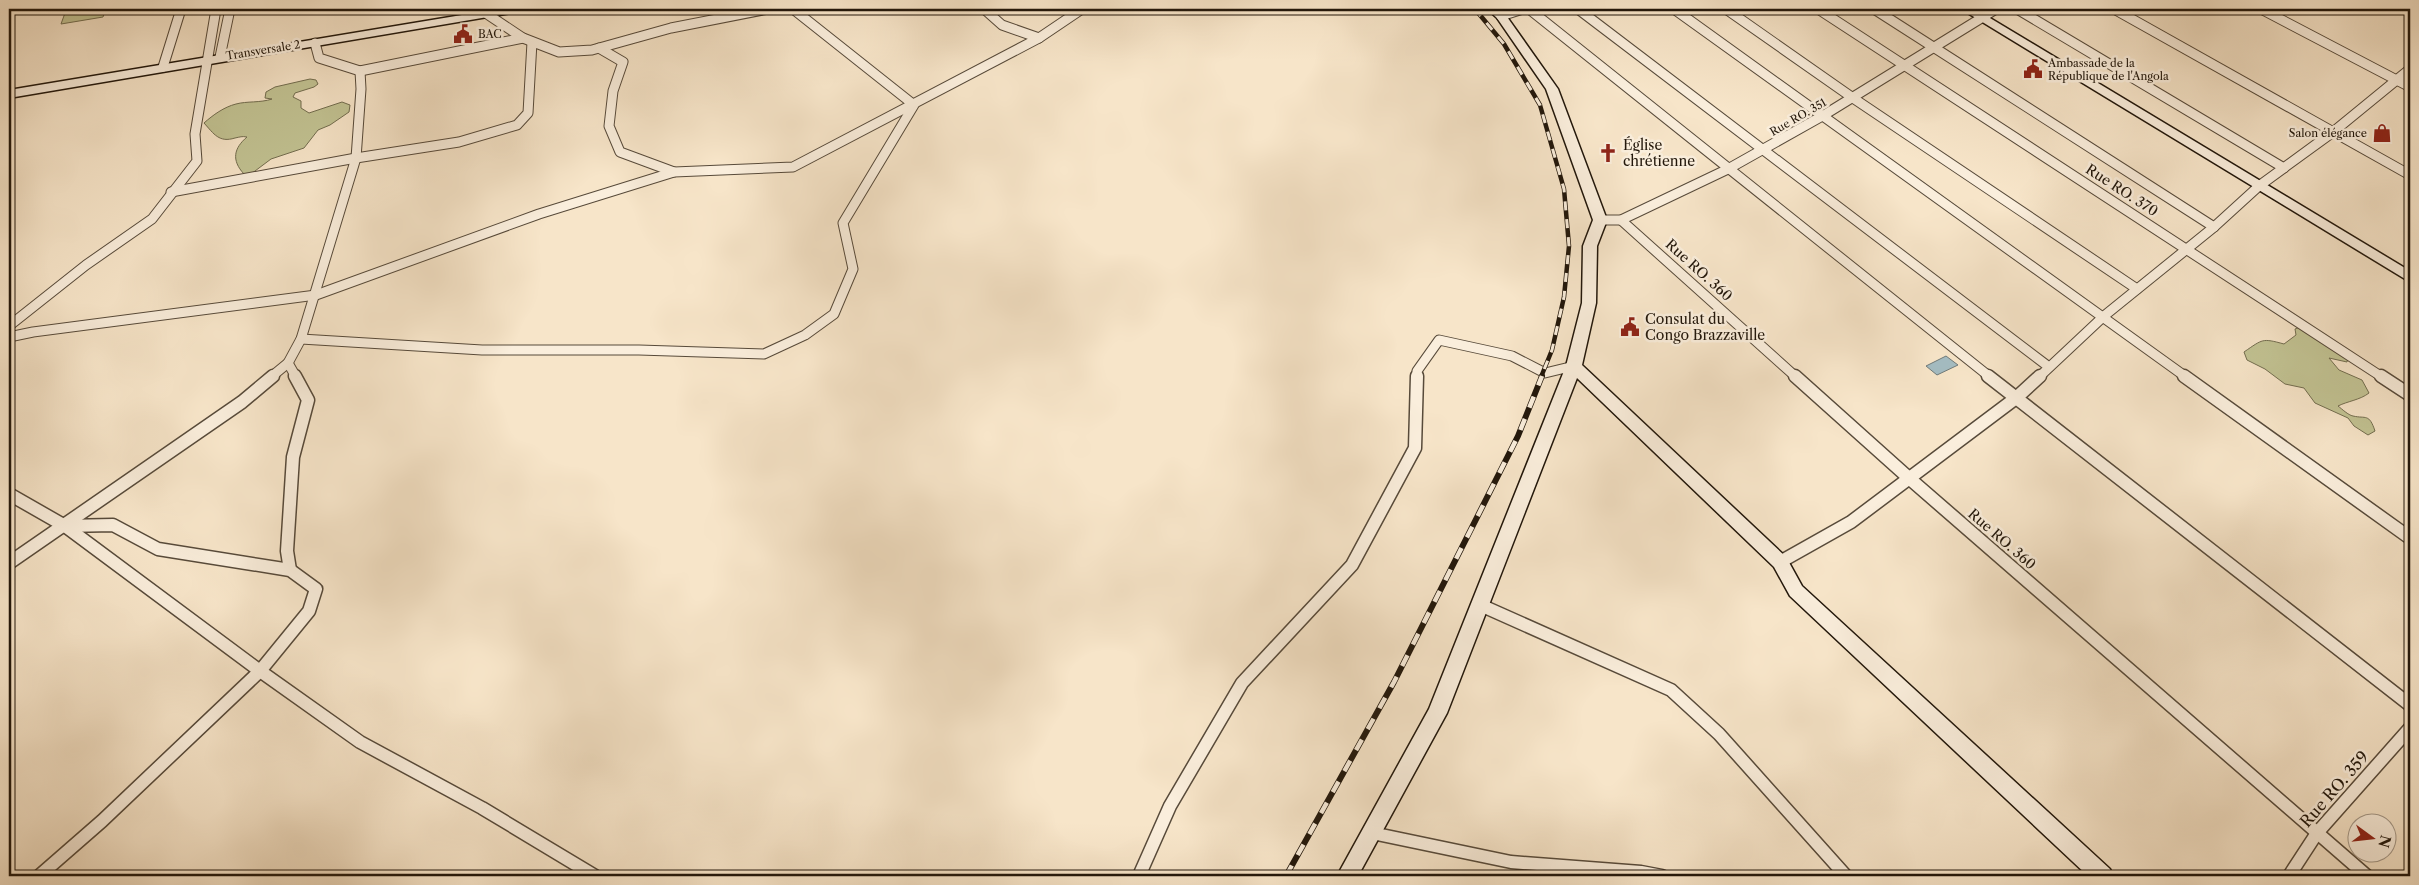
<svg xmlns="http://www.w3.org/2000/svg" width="2419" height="885" font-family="'Libre Caslon Text',serif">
	<rect width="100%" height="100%" fill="#f7e5c9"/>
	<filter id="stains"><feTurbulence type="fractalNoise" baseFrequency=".004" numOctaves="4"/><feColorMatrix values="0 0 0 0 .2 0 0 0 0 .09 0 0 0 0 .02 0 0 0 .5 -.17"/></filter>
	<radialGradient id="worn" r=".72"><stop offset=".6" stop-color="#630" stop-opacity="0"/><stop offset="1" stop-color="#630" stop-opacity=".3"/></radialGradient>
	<g fill="#c2c393" stroke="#726d4f">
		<path d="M91 9H106L103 17 61 24 65 13Z"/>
		<path d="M310 79 316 80 318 84 314 87 295 93 293 97 301 101V108L309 113 342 102 350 105 349 112 330 125 318 130 304 148 271 159 251 174H244C231 160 234 148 247 137 242 136 240 137 235 138 219 143 214 134 204 123 213 115 224 107 236 104 247 101 260 103 272 99L265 98 266 92 275 87Z"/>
		<path d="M2300 327 2348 358 2347 362 2329 358 2339 370 2362 380 2369 393C2360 400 2348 401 2338 406 2342 409 2348 415 2353 416 2366 419 2369 413 2375 431L2368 435 2354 426 2348 418 2315 403 2304 388 2285 384 2265 369 2247 360 2244 352C2263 339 2262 338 2284 344L2296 335 2295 329Z"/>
	</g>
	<path fill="#a4bcc2" stroke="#707a79" d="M1946 356 1958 365 1937 375 1926 366Z"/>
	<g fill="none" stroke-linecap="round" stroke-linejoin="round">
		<g stroke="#574a3a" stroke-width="11">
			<g id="street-far1">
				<path d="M984 9 1002 25 1039 38"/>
				<path d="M1529 9 1990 377"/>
				<path d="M1578 9 2049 367"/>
				<path d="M1674 9 2186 377"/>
				<path d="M1726 9 1853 98 2137 289"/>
				<path d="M1818 9 2382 377"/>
				<path d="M1874 9 2214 227"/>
				<path d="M2017 9 2284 168"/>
				<path d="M2114 9 2410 175"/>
				<path d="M2261 9 2410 87"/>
				<path d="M487 14 523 38 559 52 592 50 671 28 768 9"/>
				<path d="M1501 16 1523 9"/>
				<path d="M315 43 319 58 360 71 523 38"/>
				<path d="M599 48 623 62 613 91 609 126 620 152 674 172"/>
				<path d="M220 57 230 9"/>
				<path d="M163 67 181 9"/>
				<path d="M171 192 356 158 459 142 517 125 528 113 532 42"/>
				<path d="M1600 220H1621L1728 169 1824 115 1996 9"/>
				<path d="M1621 220 1796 377"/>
				<path d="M9 326 86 265 152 219 197 161 195 134 216 9"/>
				<path d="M9 337 33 332 316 295 539 214 674 172 793 167 1039 38 1082 9"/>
				<path d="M301 339 482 350H639L764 354 805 335 834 314 853 269 843 223 914 105 793 9"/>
				<path d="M288 363 296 377"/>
				<path d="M271 377 288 363 301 339 356 158 361 89 360 71"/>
				<path d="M1417 377V371L1439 340 1512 356 1545 373 1574 366"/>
				<path d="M2039 377 2104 316 2214 227 2259 186 2333 132 2410 69"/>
			</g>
		</g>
		<g stroke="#574a3a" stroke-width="15">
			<g id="street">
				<path d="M1795 376 1910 479 2367 876"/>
				<path d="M1988 376 2410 705"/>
				<path d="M2184 376 2410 538"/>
				<path d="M2381 376 2410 395"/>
				<path d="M9 494 65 526 260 671 360 742 482 808 595 876"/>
				<path d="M1780 562 1851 522 2016 398 2040 376"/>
				<path d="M9 563 242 402 273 376"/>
				<path d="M290 570 287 551 293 457 308 400 295 376"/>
				<path d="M1478 604 1671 690 1719 734 1846 876"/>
				<path d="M1372 833 1511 862 1641 872 1662 876"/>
				<path d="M39 876 102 821 260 671 309 611 316 589 290 570 158 549 113 525 65 526"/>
				<path d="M1139 876 1170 806 1242 683 1352 565 1415 448 1417 376"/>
				<path d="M2289 876 2317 833 2410 728"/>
			</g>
		</g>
		<g stroke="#22170b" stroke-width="3">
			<g id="secondary">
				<path d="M498 9H523L517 12 9 98V90Z"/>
				<path d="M1487 9H1500L1505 14 1558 89 1607 220 1597 246 1596 303 1582 365 1786 557 1802 586 2110 869 2113 876H2088L1790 596 1774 567 1577 378 1447 713 1358 876H1337L1429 709 1566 366 1582 303 1583 246 1593 220 1546 89 1497 18Z"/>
				<path d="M1961 9H1975L2410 271V282Z"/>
			</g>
		</g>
		<use href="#street-far1" stroke="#faeedc" stroke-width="9"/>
		<use href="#street" stroke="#faeedc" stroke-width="12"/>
		<use href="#secondary" fill="#faeedc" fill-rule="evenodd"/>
		<g stroke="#22170b" stroke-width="4.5">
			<path id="rail-far1" d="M1475 9 1504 44 1540 105 1564 189 1569 246 1564 297 1552 350 1541 377"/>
		</g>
		<g stroke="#22170b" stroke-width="6">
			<path id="rail" d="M1286 876 1394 682 1518 436 1542 376"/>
		</g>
		<use href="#rail-far1" stroke="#faeedc" stroke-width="3" stroke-dasharray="9" stroke-linecap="butt"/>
		<use href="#rail" stroke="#faeedc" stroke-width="4.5" stroke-dasharray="12" stroke-linecap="butt"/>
	</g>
	<defs>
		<g id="civic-bare" transform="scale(1.5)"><path d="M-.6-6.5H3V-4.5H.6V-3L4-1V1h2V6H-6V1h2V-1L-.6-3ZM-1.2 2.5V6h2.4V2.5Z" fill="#8f2418" stroke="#faeedc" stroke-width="2.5" paint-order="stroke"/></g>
		<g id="shop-bare" transform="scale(1.5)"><path d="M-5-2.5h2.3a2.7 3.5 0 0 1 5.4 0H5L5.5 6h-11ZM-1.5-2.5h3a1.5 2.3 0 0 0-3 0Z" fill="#8f2418" stroke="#faeedc" stroke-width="2.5" paint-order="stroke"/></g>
		<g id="church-bare" transform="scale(1.5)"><path d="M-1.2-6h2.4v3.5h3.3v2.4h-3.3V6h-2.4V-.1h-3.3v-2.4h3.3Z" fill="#8f2418" stroke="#faeedc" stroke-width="2.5" paint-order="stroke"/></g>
	</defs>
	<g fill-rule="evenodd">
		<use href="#civic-bare" x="463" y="34"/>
		<use href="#civic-bare" x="2033" y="69"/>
		<use href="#shop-bare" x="2382" y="133"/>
		<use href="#church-bare" x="1608" y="153"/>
		<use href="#civic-bare" x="1630" y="327"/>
	</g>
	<g text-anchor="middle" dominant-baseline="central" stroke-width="5" stroke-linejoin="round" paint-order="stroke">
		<g font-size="11" fill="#22170b" stroke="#faeedc" text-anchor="start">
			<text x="478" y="34">BAC</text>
			<text x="2048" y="63">Ambassade de la<tspan x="2048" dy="13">République de l'Angola</tspan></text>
			<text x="2367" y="133" text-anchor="end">Salon élégance</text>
		</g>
		<g font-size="11" fill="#22170b" stroke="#faeedc">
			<text transform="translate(263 50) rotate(-9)">Transversale 2</text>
			<text transform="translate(1798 117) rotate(-30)">Rue RO. 351</text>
		</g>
		<g font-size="14" fill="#22170b" stroke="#faeedc" text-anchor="start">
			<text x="1623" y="145">Église<tspan x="1623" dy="16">chrétienne</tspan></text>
			<text x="1645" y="319">Consulat du<tspan x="1645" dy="16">Congo Brazzaville</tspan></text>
		</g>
		<g font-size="14" fill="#22170b" stroke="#faeedc">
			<text transform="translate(2122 190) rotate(33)">Rue RO. 370</text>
			<text transform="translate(1699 270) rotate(42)">Rue RO. 360</text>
			<text transform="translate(2002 539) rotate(41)">Rue RO. 360</text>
		</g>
		<g font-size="16" fill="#22170b" stroke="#faeedc">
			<text transform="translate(2334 789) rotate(-49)">Rue RO. 359</text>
		</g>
	</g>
	<rect width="2419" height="885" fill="none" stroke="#f7e5c9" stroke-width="30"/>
	<rect x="10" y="10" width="2399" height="865" fill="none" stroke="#22170b" stroke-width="2.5"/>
	<rect x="15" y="15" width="2389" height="855" fill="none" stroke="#22170b"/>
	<g transform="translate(2372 838) rotate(105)"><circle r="24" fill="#faeedc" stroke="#a49888"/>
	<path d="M0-4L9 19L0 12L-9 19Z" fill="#8f2418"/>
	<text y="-8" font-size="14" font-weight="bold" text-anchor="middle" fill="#22170b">N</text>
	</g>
	<rect width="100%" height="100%" filter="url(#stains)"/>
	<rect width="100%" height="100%" fill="url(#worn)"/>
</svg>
